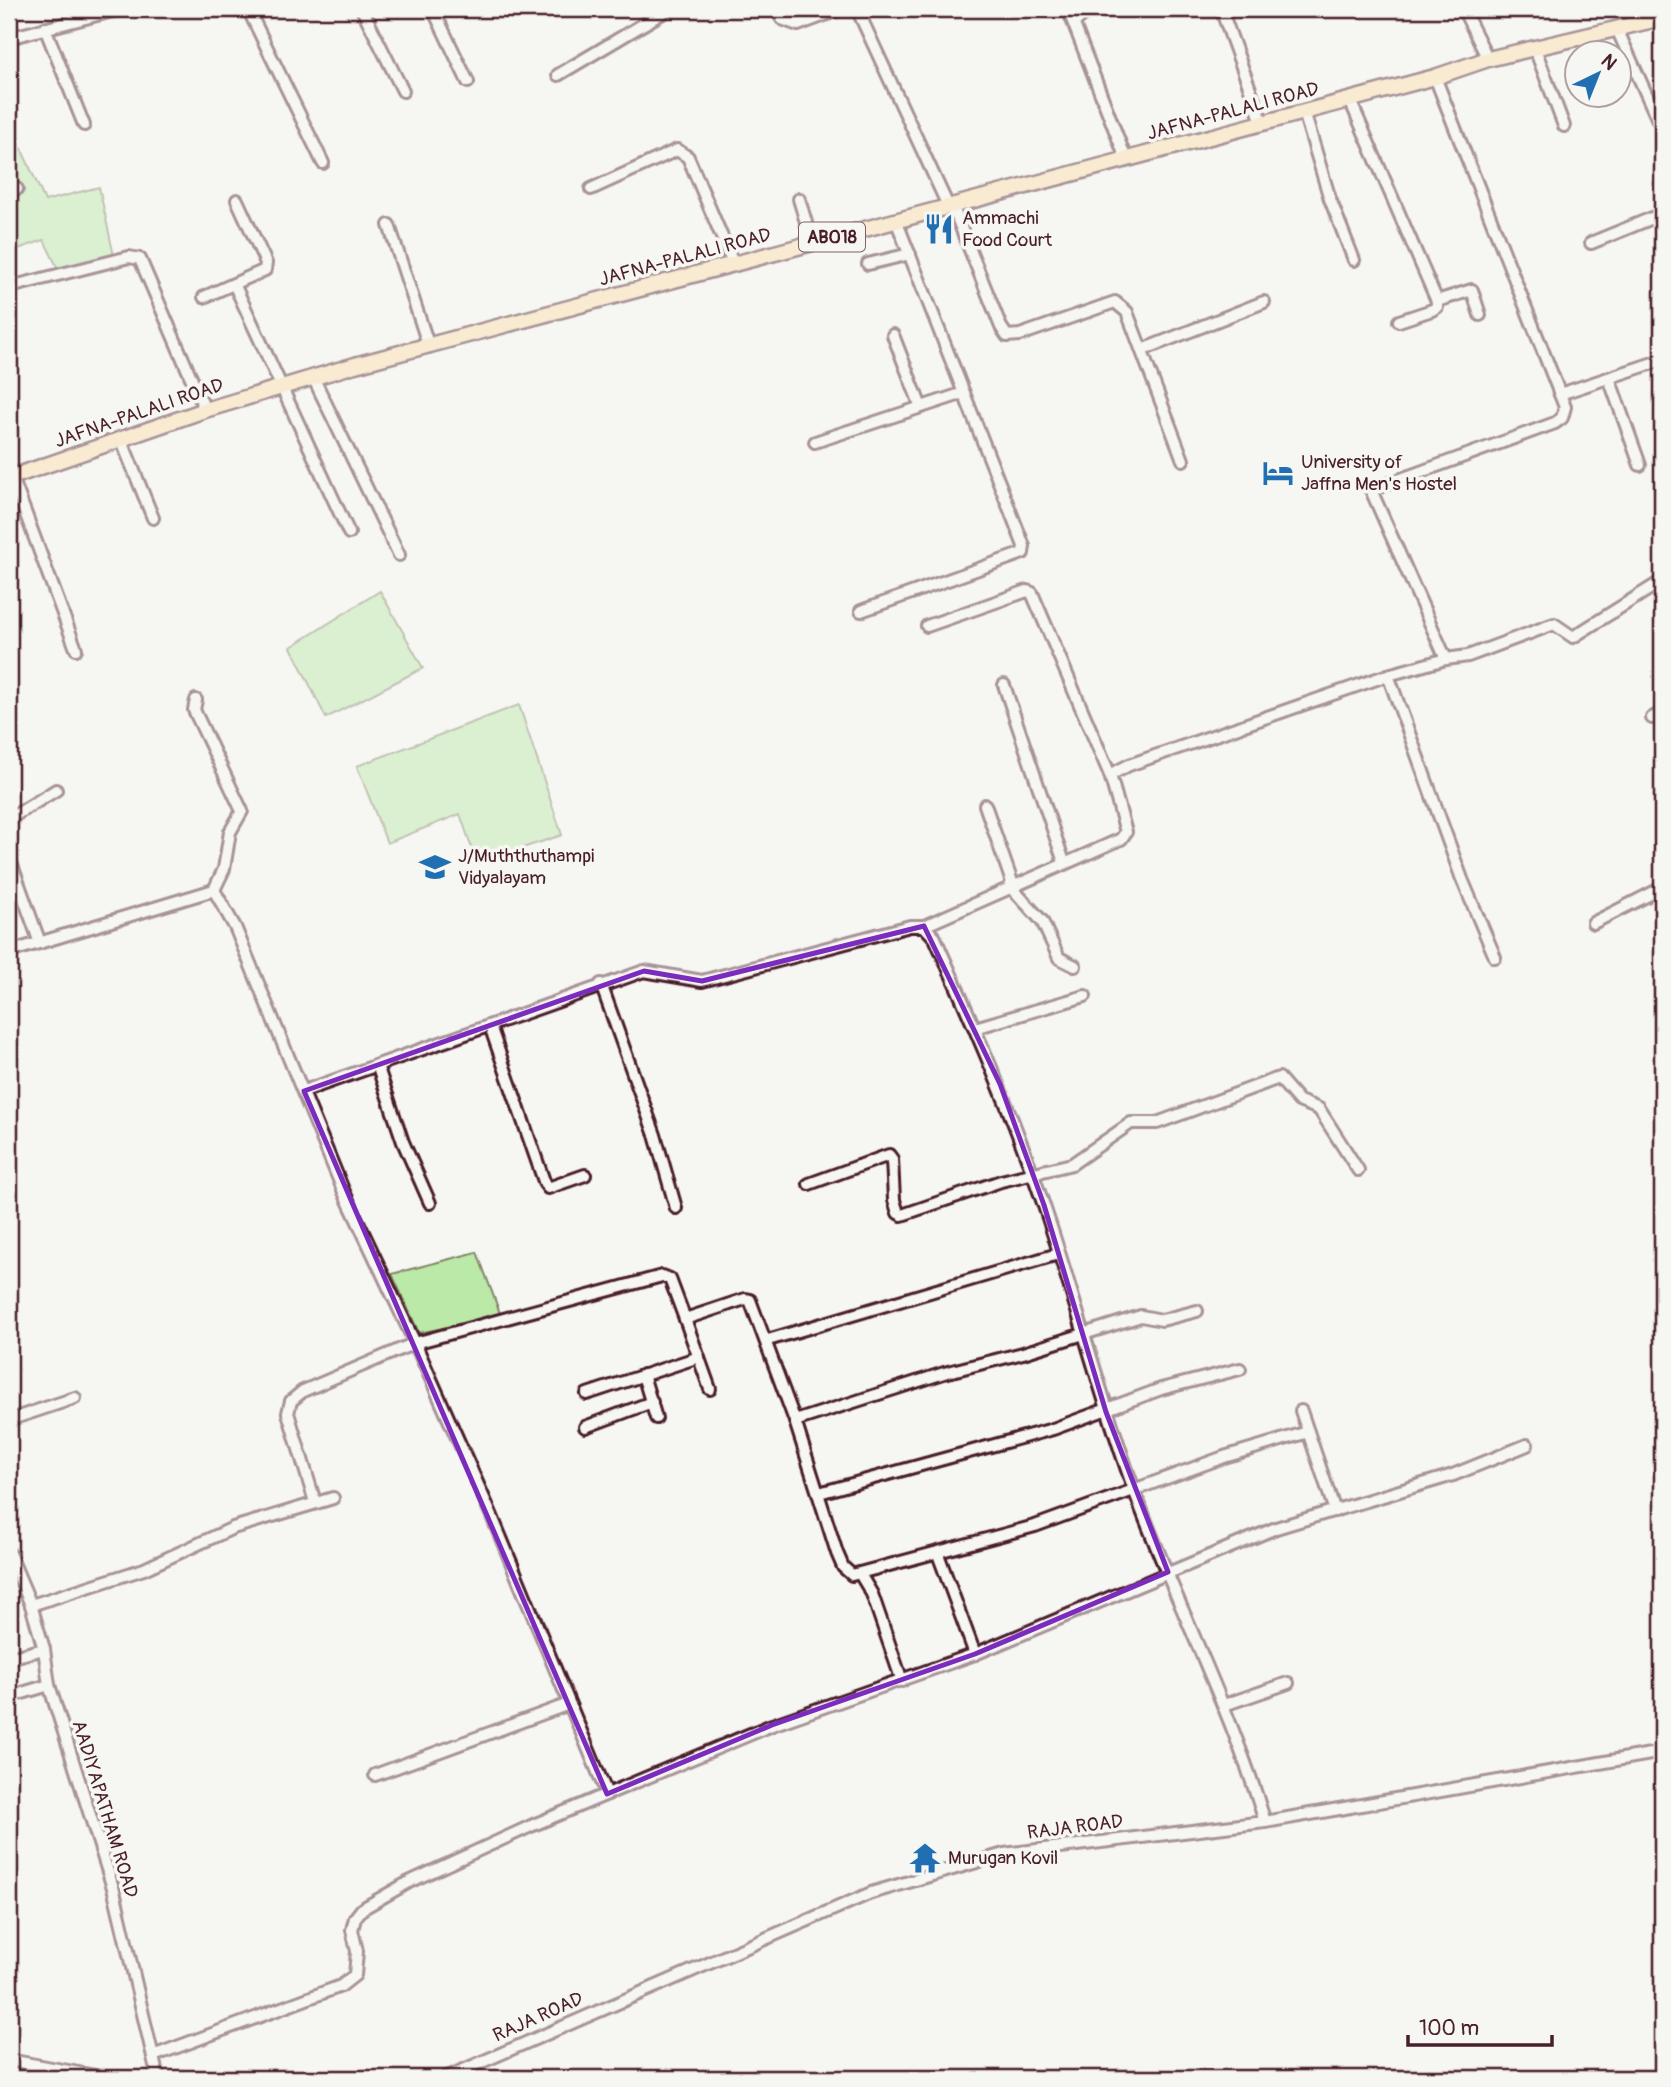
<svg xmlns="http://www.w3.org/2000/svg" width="1671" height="2087" font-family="Pangolin,sans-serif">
	<rect width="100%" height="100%" fill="#f6f6f2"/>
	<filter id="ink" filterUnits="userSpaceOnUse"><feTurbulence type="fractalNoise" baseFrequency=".0143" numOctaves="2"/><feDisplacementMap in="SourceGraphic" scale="14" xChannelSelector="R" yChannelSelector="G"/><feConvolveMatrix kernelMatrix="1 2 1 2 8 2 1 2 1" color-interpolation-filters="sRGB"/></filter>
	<g filter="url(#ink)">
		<g fill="#bae9a8" stroke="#82846a" stroke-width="2">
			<path d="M21 148 45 201 99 187 114 256 60 273 44 240 9 252V153Z"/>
			<path d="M380 591 423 668 326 718 291 647Z"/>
			<path d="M519 705 562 835 477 863 460 814 387 843 357 766Z"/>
			<path d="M477 1252 501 1316 419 1333 392 1274Z"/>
		</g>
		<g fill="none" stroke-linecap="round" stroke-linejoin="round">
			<g stroke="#4a1f2b" stroke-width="16">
				<g id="minor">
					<path d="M248 9 323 163"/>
					<path d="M362 9 403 91"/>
					<path d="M433 9 468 82"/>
					<path d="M776 9 782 19 798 25 841 9"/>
					<path d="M857 9 948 206"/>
					<path d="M1068 9 1126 159"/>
					<path d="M1221 9 1262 122"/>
					<path d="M1463 9 1488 59"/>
					<path d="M1075 22 1089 9"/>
					<path d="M45 28 84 125"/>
					<path d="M1617 29 1662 129"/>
					<path d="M9 38 120 9"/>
					<path d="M1535 49 1564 126"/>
					<path d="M558 75 669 9"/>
					<path d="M1435 77 1565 407 1562 418 1555 423 1371 490 1446 659"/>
					<path d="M1350 100 1437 301V307L1432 310 1399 321"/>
					<path d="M1304 112 1330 199 1354 260"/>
					<path d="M591 189 677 150 688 157 733 263"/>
					<path d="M9 193 17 189"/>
					<path d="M799 199 812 242"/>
					<path d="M952 205 1001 327 1007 336 1020 335 1115 302 1127 312 1183 460"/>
					<path d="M389 225 429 347"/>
					<path d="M1591 243 1662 214"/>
					<path d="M868 264 910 254"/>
					<path d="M235 286 349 533"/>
					<path d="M10 287 129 257 140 259 205 410"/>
					<path d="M204 297 265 270 266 263 237 200"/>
					<path d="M1437 301 1472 290 1480 315"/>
					<path d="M893 335 921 407"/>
					<path d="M1142 350 1264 302"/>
					<path d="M313 377 399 555"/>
					<path d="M1609 378 1640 465"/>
					<path d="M1560 394 1662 360"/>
					<path d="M121 439 153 518"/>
					<path d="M815 442 964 393"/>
					<path d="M12 477 76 649"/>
					<path d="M861 611 1023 553 1024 546 896 220"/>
					<path d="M927 626 1027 591 1032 593 1110 775"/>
					<path d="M1388 675 1462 879 1495 957"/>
					<path d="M1004 685 1064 862"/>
					<path d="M196 700 194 710 242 811 230 832 224 869 214 890"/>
					<path d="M1652 718 1662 713"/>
					<path d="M985 805 1013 885"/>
					<path d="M9 819 56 790"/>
					<path d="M9 857 40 943"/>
					<path d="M1010 886 1042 921 1059 958 1075 966"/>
					<path d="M1593 923 1662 888"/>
					<path d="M924 926 1121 839 1126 832 1110 775 1129 765 1388 675 1446 659 1468 656 1554 624 1573 637 1662 581"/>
					<path d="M9 952 214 890 235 927 344 1192 415 1343 303 1391 291 1401 288 1413 315 1502"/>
					<path d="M601 984 655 1135 676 1208"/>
					<path d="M490 1026 545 1184 548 1188 585 1175"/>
					<path d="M975 1028 1085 996"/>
					<path d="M377 1065 403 1142 430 1203"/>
					<path d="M304 1091 644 971 702 981 910 926H924L935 938C974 1026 1012 1113 1043 1203 1075 1297 1099 1393 1133 1487 1174 1600 1230 1706 1265 1822"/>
					<path d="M9 1123V1139"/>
					<path d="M809 1184 889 1155 892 1159 894 1200 898 1213 902 1215 1001 1181 1072 1164 1131 1123H1157L1279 1078 1299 1101 1319 1109 1358 1170"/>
					<path d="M685 1319 710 1389"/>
					<path d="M768 1340 1058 1254"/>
					<path d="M643 1375 656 1418"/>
					<path d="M587 1394 699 1357"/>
					<path d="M1301 1411 1335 1511"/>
					<path d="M9 1420 75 1398"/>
					<path d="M795 1421 944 1373 1023 1353 1141 1316 1162 1320 1197 1311"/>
					<path d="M585 1427 652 1402"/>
					<path d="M819 1493 1053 1429 1161 1389 1240 1369"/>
					<path d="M9 1553 31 1605 44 1649 49 1685 114 1891 158 2078"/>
					<path d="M938 1554 975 1654"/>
					<path d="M860 1574 872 1594 902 1681"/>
					<path d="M31 1605 144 1569 233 1528 333 1498"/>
					<path d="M9 1658 44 1649"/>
					<path d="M9 1697 49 1685"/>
					<path d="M1224 1705 1288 1683"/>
					<path d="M375 1775 569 1704"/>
					<path d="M607 1794 491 1514 415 1343 662 1276 670 1279 685 1319 745 1299 750 1300 795 1421 837 1553 843 1567 852 1575 1035 1526 1224 1457 1308 1432"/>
					<path d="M153 2056 341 1986 355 1975 357 1951 352 1930 355 1918 362 1909 409 1882 531 1826 772 1725 975 1654 1276 1528 1453 1475 1527 1445"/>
					<path d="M9 2060 106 2078"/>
					<path d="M445 2078 871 1893 1004 1854 1265 1822 1662 1752"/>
				</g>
			</g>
			<g stroke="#4a1f2b" stroke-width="19">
				<path id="major" d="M9 478 205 410 355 365 1435 77 1488 59 1662 18"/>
			</g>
			<use href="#minor" stroke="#f6f6f2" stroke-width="10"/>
			<use href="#major" stroke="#fbddab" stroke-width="14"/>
		</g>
	</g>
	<path d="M0 0H1671V2087H0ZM924 926 1000 1084 1044 1205 1106 1412 1168 1572 975 1654 772 1725 607 1794 304 1091 644 971 702 981Z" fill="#f6f6f2" fill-opacity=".55" fill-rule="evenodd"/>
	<path fill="none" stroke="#7b2cbf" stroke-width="5" stroke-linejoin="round" d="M924 926 1000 1084 1044 1205 1106 1412 1168 1572 975 1654 772 1725 607 1794 304 1091 644 971 702 981Z"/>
	<defs>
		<g id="restaurant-bare" transform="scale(2.415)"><path d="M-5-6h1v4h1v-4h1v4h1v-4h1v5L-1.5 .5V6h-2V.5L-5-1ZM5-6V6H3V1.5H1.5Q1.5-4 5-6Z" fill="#1f6fb2" stroke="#f6f6f2" stroke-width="2.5" paint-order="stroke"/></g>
		<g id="hotel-bare" transform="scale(2.415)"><path d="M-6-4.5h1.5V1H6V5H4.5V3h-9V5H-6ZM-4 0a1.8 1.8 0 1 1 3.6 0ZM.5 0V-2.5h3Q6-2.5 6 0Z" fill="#1f6fb2" stroke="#f6f6f2" stroke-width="2.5" paint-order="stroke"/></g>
		<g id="school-bare" transform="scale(2.415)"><path d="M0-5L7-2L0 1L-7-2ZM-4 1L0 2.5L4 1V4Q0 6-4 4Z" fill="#1f6fb2" stroke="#f6f6f2" stroke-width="2.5" paint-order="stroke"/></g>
		<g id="temple-bare" transform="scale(2.415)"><path d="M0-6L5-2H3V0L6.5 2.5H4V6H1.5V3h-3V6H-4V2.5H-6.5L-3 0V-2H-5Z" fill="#1f6fb2" stroke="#f6f6f2" stroke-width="2.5" paint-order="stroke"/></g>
	</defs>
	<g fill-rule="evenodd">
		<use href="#restaurant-bare" x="939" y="229"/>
		<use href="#hotel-bare" x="1278" y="473"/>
		<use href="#school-bare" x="435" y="867"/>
		<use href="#temple-bare" x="925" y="1858"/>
	</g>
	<g text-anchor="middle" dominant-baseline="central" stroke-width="7" stroke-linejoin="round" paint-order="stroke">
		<rect fill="#f6f6f2" stroke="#7e6067" stroke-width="2" x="799" y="222.5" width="66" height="29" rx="5"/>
		<g font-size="18" font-weight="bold" fill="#4a1f2b">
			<text x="832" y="237">AB018</text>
		</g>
		<g font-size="19" fill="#4a1f2b" stroke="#f6f6f2">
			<text transform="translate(1233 111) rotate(-15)">JAFNA-PALALI ROAD</text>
			<text transform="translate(685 257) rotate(-15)">JAFNA-PALALI ROAD</text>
			<text transform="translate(139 413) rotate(-19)">JAFNA-PALALI ROAD</text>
			<text transform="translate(105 1809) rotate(73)">AADIYAPATHAM ROAD</text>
			<text transform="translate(1075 1827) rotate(-7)">RAJA ROAD</text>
			<text transform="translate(538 2017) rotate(-24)">RAJA ROAD</text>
		</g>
		<g font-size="19" fill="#4a1f2b" stroke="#f6f6f2" text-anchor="start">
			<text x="962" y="218">Ammachi<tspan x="962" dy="22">Food Court</tspan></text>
			<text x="1301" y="462">University of<tspan x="1301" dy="22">Jaffna Men's Hostel</tspan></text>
			<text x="458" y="856">J/Muththuthampi<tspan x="458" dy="22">Vidyalayam</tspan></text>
			<text x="948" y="1858">Murugan Kovil</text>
		</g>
	</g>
	<rect width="1671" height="2087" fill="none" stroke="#f6f6f2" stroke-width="35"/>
	<rect x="18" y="18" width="1636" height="2052" fill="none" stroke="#4a1f2b" stroke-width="2.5" filter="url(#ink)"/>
	<g transform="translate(1598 74) rotate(43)"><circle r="33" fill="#f6f6f2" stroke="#b1a0a2" stroke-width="2"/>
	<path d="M0-5L12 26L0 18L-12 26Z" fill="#1f6fb2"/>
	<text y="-10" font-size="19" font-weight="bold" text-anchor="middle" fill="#4a1f2b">N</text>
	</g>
	<path d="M1408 2035v10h144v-10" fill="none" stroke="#4a1f2b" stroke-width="3.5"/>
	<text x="1419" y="2035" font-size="21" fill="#4a1f2b" stroke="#f6f6f2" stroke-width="5" paint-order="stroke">100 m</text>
</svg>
